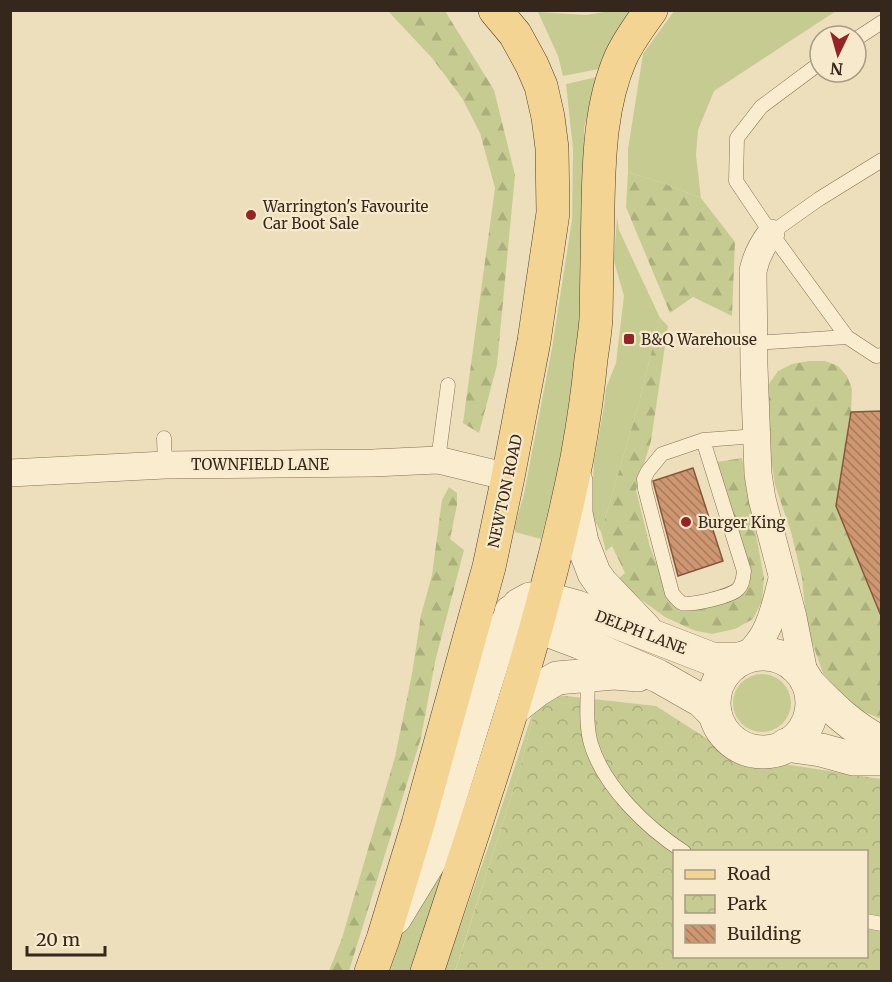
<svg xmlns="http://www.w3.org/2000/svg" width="892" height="982" font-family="Merriweather,serif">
	<defs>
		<pattern id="forest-firs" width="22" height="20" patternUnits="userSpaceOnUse" patternTransform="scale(1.5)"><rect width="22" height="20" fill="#c6cc91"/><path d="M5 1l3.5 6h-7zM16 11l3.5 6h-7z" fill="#abaf7c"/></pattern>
		<pattern id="park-crowns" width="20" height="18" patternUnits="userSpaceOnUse" patternTransform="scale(1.5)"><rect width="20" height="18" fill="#c6cc91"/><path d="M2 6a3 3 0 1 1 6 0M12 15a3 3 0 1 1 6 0" fill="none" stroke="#abaf7c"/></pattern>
		<pattern id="building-back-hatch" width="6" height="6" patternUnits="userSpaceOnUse" patternTransform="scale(1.5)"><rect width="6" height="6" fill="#ce9671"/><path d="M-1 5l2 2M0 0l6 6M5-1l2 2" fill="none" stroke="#a87a5c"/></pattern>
	</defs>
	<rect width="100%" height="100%" fill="#eedfbc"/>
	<g fill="#c6cc91">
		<path d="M610 11H630L599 69 563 76 558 56 538 12 586 15Z"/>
		<path d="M674 11H836L714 91 698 130 696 155 701 198 663 183 628 172V149L643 54Z"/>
		<path d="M597 77 584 128 585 211 581 308 574 374 566 438 541 539 515 532V526L524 494 552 348 572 220 573 149 566 84Z"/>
		<path d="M617 217 619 230 660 318 637 410 601 532 591 514 594 462 604 406 606 388 616 363 624 296 614 261Z"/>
		<circle cx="762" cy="703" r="29"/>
		<path d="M539 693 520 769 455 971 444 972 489 845Z"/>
		<path d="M436 872 444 875 411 971 386 972 396 947Z"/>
	</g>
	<g fill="url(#forest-firs)">
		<path d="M388 11H445L494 90 515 175 497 365 479 433 463 423 495 188 480 133 462 98 432 58Z"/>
		<path d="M628 172 663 183 701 198 735 242 732 316 693 297 670 313 626 207Z"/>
		<path d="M660 318 668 326 651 441 636 490 650 547 666 588 675 605 695 610 730 598 745 588 717 462 742 458 764 578 762 601 753 619 735 629 712 634 693 630 665 617 629 591 617 580 625 573 612 546 606 551 601 532 637 410Z"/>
		<path d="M809 361H825L838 366 847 376 852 389 851 412 836 506 881 619V719L853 707 823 673 807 628 802 578 791 532 775 485 770 453 765 403 769 384 778 371 792 364Z"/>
		<path d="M449 487 457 493V505L450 539 464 550 435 662 421 738 349 971H329L342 938 395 757 412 674 421 615 432 575 442 500Z"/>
	</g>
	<path fill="url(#park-crowns)" fill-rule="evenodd" d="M539 693 656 706 742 761 771 762 881 779V971L455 972 520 769ZM674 852H866V956H674Z"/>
	<g fill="url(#building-back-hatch)" stroke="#86573b" stroke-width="1.5">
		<path d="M882 411V616H881L836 506 851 412Z"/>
		<path d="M693 468 723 561 678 576 653 481Z"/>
	</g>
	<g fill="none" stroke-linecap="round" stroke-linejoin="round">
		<g stroke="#866f56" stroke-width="15">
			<g id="service">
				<path d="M856 39 882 22"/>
				<path d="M820 63 761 107 737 138 736 181 771 233 819 199 882 160"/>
				<path d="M771 233 847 337 876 356 882 355"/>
				<path d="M754 343 847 337"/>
				<path d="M164 438 165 465"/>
				<path d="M703 440 744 571C743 578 743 584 738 589 732 596 691 606 682 603 678 601 675 597 672 593L645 489 644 479 648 471 662 454 703 440 757 436"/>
				<path d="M438 460 448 385"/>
				<path d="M588 675C588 698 585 723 591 744 604 787 647 828 684 852"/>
				<path d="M866 921 882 924"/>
			</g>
		</g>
		<g stroke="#866f56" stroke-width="28">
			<g id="minor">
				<path d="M771 233C762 245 756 256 753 271L754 366 758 474 762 499 793 617 805 678"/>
				<path d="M10 473 165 465 373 463 438 460 508 477"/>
				<path d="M747 656C753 649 760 642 764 634 774 617 777 597 782 579"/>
			</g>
		</g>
		<g stroke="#866f56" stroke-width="34">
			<g id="tertiary">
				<path d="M576 481V513L582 542 594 573 601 583 645 629"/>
				<path d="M511 612 523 621 579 642 658 676 702 701 715 714"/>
				<circle cx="763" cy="703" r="49"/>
				<path d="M808 683C831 707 851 727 882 743"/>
				<path d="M513 709 537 690 557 678 614 673 638 675"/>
				<path d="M786 745 821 750 854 759H882"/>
				<path d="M395 918 431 859 501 634 512 614 519 605 530 599 544 598 577 607 712 659H739"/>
			</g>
		</g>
		<g stroke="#533d2a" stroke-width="34">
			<g id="primary">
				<path d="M371 972 383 939 418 824 489 567 508 477 534 341 553 213 552 148 548 117 541 86 532 65 515 34 495 10"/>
				<path d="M427 972C483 802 542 633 577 458 583 425 588 392 591 359 593 346 595 332 596 319 597 281 597 242 598 204 599 155 601 102 621 57 629 40 640 25 651 10"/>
			</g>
		</g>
		<use href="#service" stroke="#f9eccf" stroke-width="14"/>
		<use href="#minor" stroke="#f9eccf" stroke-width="27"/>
		<use href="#tertiary" stroke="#f9eccf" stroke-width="33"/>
		<use href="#primary" stroke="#f4d492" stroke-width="33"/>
	</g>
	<g fill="#962427" stroke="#f6e9cc" stroke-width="2">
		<circle cx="251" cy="215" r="6"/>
		<rect x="623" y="333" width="12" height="12" rx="3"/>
		<circle cx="686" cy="522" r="6"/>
	</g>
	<g text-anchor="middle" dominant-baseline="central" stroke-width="4.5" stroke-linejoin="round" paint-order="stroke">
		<g font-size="15" fill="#35271b" stroke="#f6e9cc" text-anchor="start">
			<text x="263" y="206">Warrington's Favourite<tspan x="263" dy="17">Car Boot Sale</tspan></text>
			<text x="641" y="339">B&amp;Q Warehouse</text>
			<text x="698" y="522">Burger King</text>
		</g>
		<g font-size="15" fill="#35271b" stroke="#f6e9cc">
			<text x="260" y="464">TOWNFIELD LANE</text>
			<text transform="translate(505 491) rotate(-78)">NEWTON ROAD</text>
			<text transform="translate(641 632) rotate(21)">DELPH LANE</text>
		</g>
	</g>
	<rect width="892" height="982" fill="none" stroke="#35271b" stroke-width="24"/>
	<rect x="673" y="850" width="195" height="108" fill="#f6e9cc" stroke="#a99b85" stroke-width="1.5"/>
	<rect x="685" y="870" width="30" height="9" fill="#f4d492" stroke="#a99b85" stroke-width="1.5"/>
	<text x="727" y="880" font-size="18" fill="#35271b">Road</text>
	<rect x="685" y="895" width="30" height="18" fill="url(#park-crowns)" stroke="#a99b85" stroke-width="1.5"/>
	<text x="727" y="910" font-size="18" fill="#35271b">Park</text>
	<rect x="685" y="925" width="30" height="18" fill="url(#building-back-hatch)" stroke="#a99b85" stroke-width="1.5"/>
	<text x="727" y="940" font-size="18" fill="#35271b">Building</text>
	<g transform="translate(838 54) rotate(185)"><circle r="28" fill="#f6e9cc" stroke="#a99b85" stroke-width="1.5"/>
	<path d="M0-4.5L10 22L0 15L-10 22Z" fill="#962427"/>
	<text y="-9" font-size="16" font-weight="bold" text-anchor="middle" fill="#35271b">N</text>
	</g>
	<path d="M27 946v9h78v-9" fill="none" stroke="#35271b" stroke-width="3"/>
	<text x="36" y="946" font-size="18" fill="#35271b" stroke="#f6e9cc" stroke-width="4.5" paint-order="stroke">20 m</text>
</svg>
